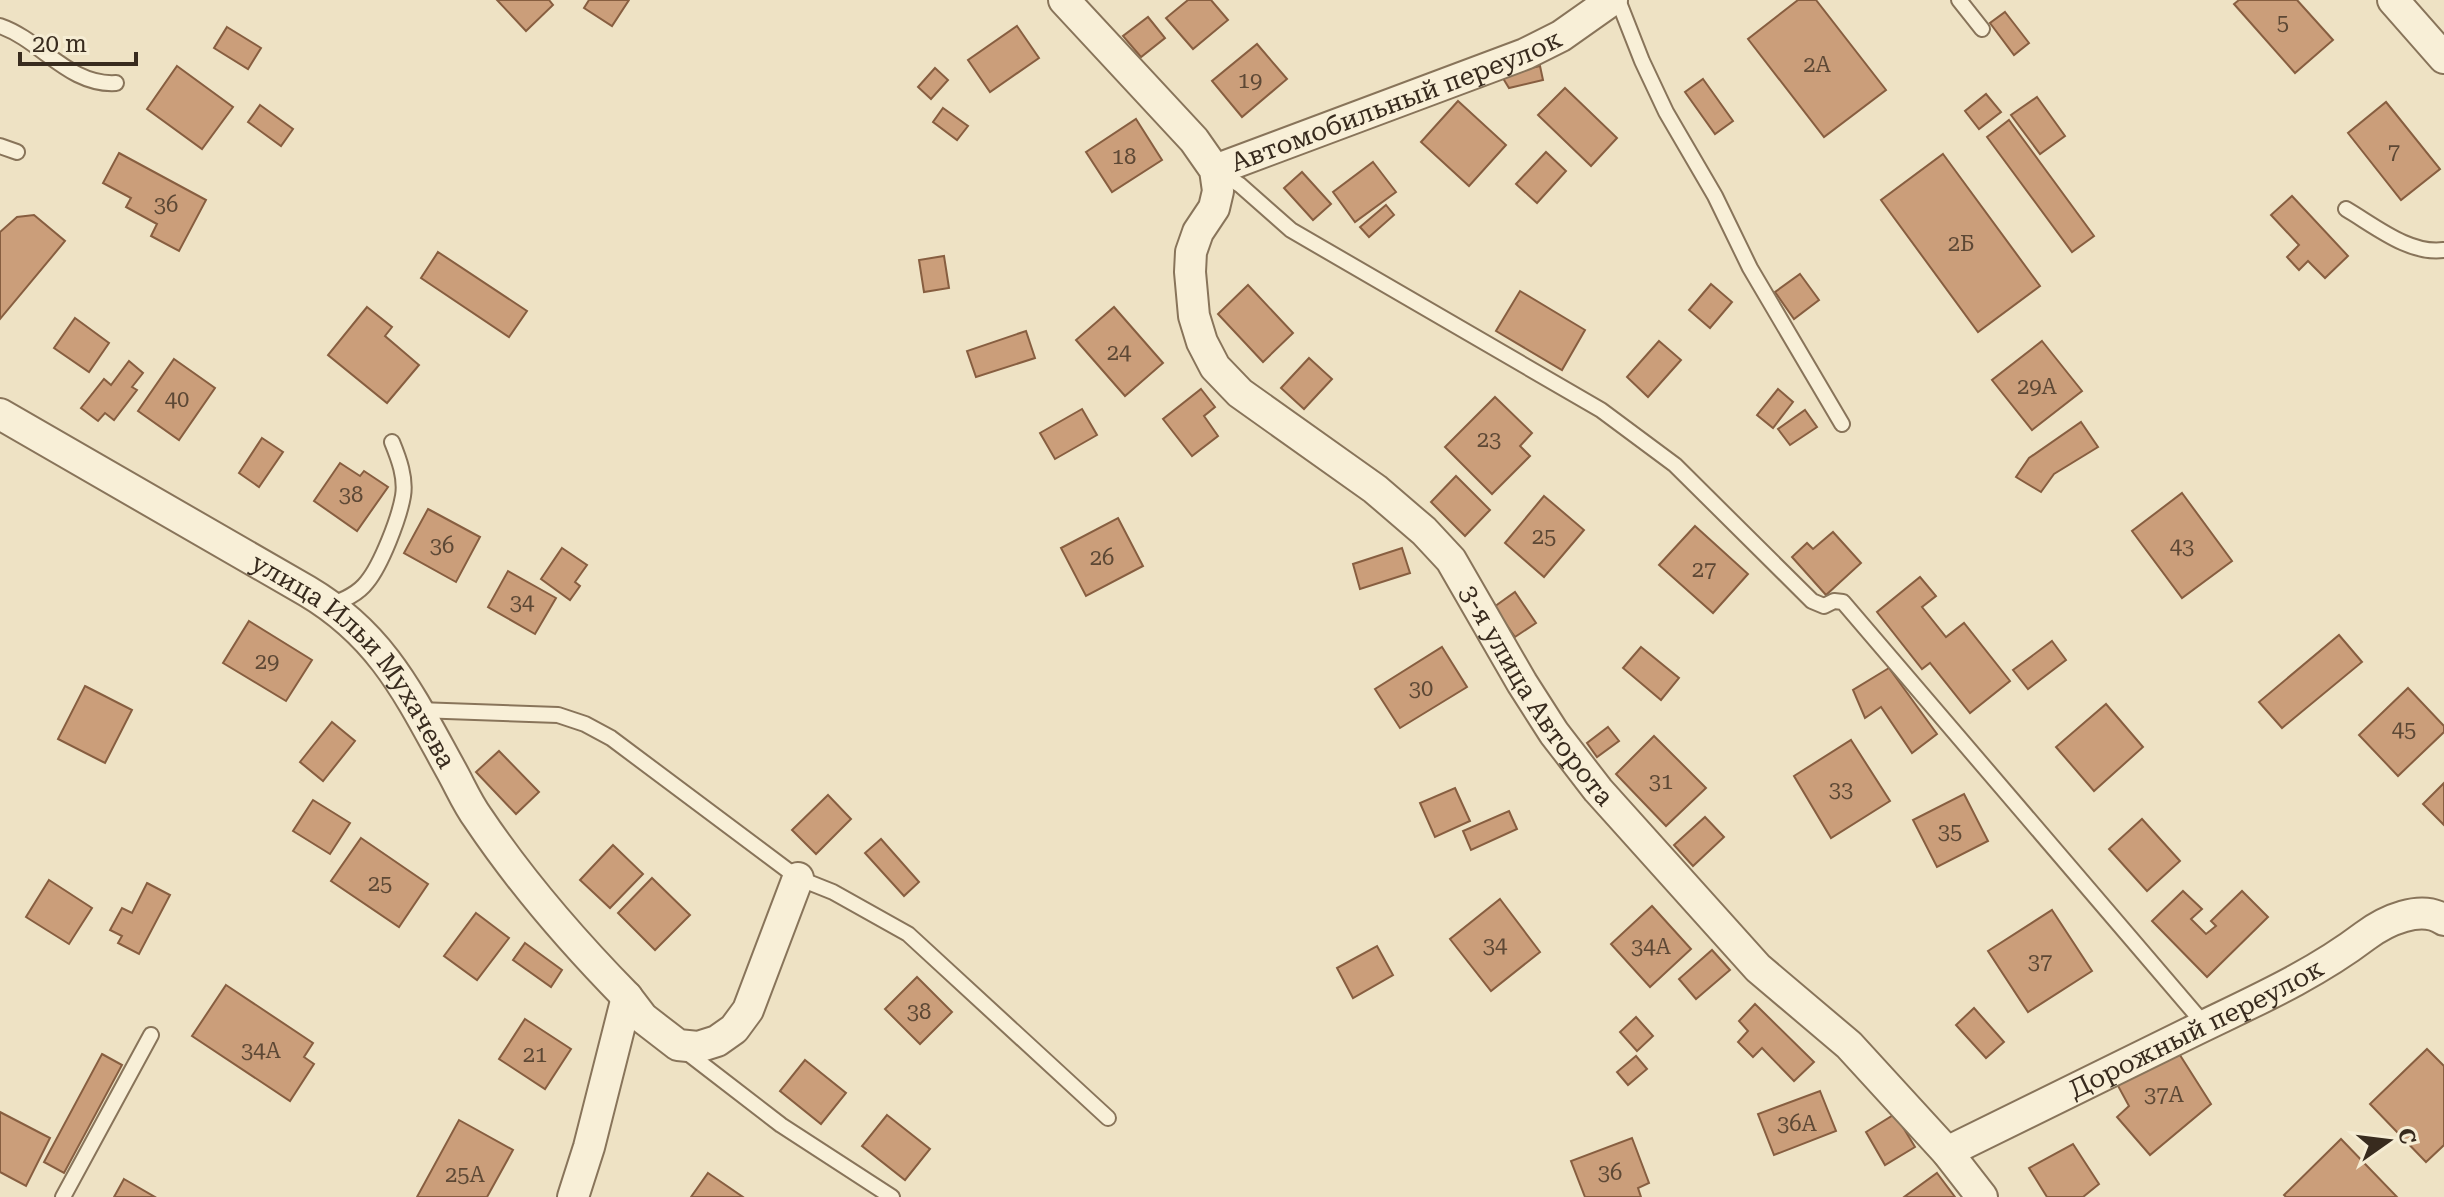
<svg xmlns="http://www.w3.org/2000/svg" width="2444" height="1197" font-family="'Roboto Serif',serif">
	<rect width="100%" height="100%" fill="#eee2c4"/>
	<g fill="#cb9e7a" stroke="#875e40" stroke-width="2">
		<path d="M497 0H549L553 5 526 31Z"/>
		<path d="M589 0H629L612 26 584 8Z"/>
		<path d="M1188 0H1211L1228 20 1193 49 1166 18Z"/>
		<path d="M1798 0H1816L1886 90 1824 137 1748 39Z"/>
		<path d="M2239 0H2297L2333 40 2295 73 2234 4Z"/>
		<path d="M2005 12 2029 43 2014 55 1990 23Z"/>
		<path d="M1148 17 1165 38 1141 57 1123 36Z"/>
		<path d="M1017 26 1039 58 990 92 968 60Z"/>
		<path d="M227 27 261 48 248 69 214 48Z"/>
		<path d="M1257 44 1287 79 1242 117 1212 81Z"/>
		<path d="M177 66 233 107 202 149 147 109Z"/>
		<path d="M1540 66 1543 80 1509 88 1501 75Z"/>
		<path d="M935 68 948 80 931 99 918 87Z"/>
		<path d="M1703 79 1733 121 1715 134 1685 92Z"/>
		<path d="M1565 88 1617 138 1591 166 1538 115Z"/>
		<path d="M1986 94 2001 112 1979 129 1965 111Z"/>
		<path d="M2037 97 2065 136 2040 154 2011 115Z"/>
		<path d="M1458 101 1506 145 1469 186 1421 142Z"/>
		<path d="M2386 102 2440 169 2401 200 2348 133Z"/>
		<path d="M260 105 293 129 281 146 248 122Z"/>
		<path d="M943 108 968 126 957 140 933 122Z"/>
		<path d="M1136 119 1162 160 1112 192 1086 152Z"/>
		<path d="M2009 120 2094 236 2072 252 1987 137Z"/>
		<path d="M1546 152 1566 171 1537 203 1516 184Z"/>
		<path d="M119 153 206 200 179 251 151 236 157 224 126 207 131 198 103 183Z"/>
		<path d="M1943 154 2040 286 1978 332 1881 200Z"/>
		<path d="M1373 162 1396 192 1355 222 1333 192Z"/>
		<path d="M1302 172 1331 204 1313 220 1284 188Z"/>
		<path d="M2292 196 2348 256 2325 278 2308 261 2299 270 2287 257 2299 245 2271 215Z"/>
		<path d="M1386 205 1394 215 1369 237 1360 227Z"/>
		<path d="M34 215 65 241 0 319V232L17 217Z"/>
		<path d="M438 252 527 311 509 337 421 278Z"/>
		<path d="M944 256 949 288 924 292 919 260Z"/>
		<path d="M1800 274 1819 300 1794 319 1775 292Z"/>
		<path d="M1711 284 1732 302 1710 328 1689 310Z"/>
		<path d="M1248 285 1293 333 1263 362 1218 314Z"/>
		<path d="M1520 291 1585 330 1562 370 1496 331Z"/>
		<path d="M367 307 392 327 385 336 419 365 387 403 328 355Z"/>
		<path d="M1114 307 1163 363 1125 396 1076 340Z"/>
		<path d="M75 318 109 343 89 372 54 348Z"/>
		<path d="M1026 331 1035 358 976 377 967 351Z"/>
		<path d="M1659 341 1681 360 1648 397 1627 377Z"/>
		<path d="M2042 341 2082 391 2032 430 1992 380Z"/>
		<path d="M1309 358 1332 379 1304 409 1281 388Z"/>
		<path d="M174 359 215 388 179 440 138 411Z"/>
		<path d="M129 361 143 373 132 387 137 390 114 420 105 413 98 421 81 408 104 379 111 385Z"/>
		<path d="M1201 389 1215 407 1204 416 1218 436 1192 456 1163 419Z"/>
		<path d="M1778 389 1793 402 1773 428 1757 415Z"/>
		<path d="M1495 397 1532 433 1520 446 1530 456 1492 494 1445 447Z"/>
		<path d="M1082 409 1097 435 1055 459 1040 433Z"/>
		<path d="M1805 410 1817 427 1790 445 1778 429Z"/>
		<path d="M2081 422 2098 447 2054 474 2041 492 2016 477 2029 458Z"/>
		<path d="M262 438 283 452 259 487 239 473Z"/>
		<path d="M340 463 360 476 364 471 388 487 357 531 314 501Z"/>
		<path d="M1456 476 1490 510 1465 536 1431 502Z"/>
		<path d="M2182 493 2232 561 2182 598 2132 531Z"/>
		<path d="M1544 496 1584 530 1544 577 1505 543Z"/>
		<path d="M428 509 480 537 456 582 404 553Z"/>
		<path d="M1118 518 1143 566 1086 596 1061 548Z"/>
		<path d="M1695 526 1748 574 1713 613 1659 565Z"/>
		<path d="M1833 532 1861 563 1826 595 1792 557 1807 543 1813 549Z"/>
		<path d="M562 548 587 565 575 582 580 586 570 600 541 579Z"/>
		<path d="M1402 548 1410 573 1360 589 1353 564Z"/>
		<path d="M508 571 556 598 535 634 488 607Z"/>
		<path d="M1920 577 1936 596 1922 607 1946 637 1964 623 2010 681 1970 713 1930 663 1922 669 1877 612Z"/>
		<path d="M1515 592 1536 623 1515 637 1494 607Z"/>
		<path d="M249 621 312 660 286 701 223 663Z"/>
		<path d="M2339 635 2362 662 2282 728 2259 702Z"/>
		<path d="M2052 641 2066 660 2028 689 2013 670Z"/>
		<path d="M1442 647 1467 687 1400 728 1375 689Z"/>
		<path d="M1641 647 1679 678 1661 700 1623 668Z"/>
		<path d="M1889 668 1937 734 1912 753 1881 707 1865 718 1853 690Z"/>
		<path d="M85 686 132 710 105 763 58 739Z"/>
		<path d="M2408 688 2444 726V732L2398 776 2359 735Z"/>
		<path d="M2106 704 2143 747 2094 791 2056 747Z"/>
		<path d="M332 722 355 741 323 781 300 762Z"/>
		<path d="M1608 727 1619 741 1597 757 1587 743Z"/>
		<path d="M1654 736 1706 788 1666 826 1616 774Z"/>
		<path d="M1851 740 1890 801 1831 838 1794 776Z"/>
		<path d="M499 751 539 792 516 814 476 772Z"/>
		<path d="M2444 783V825L2423 804Z"/>
		<path d="M1455 788 1470 821 1435 837 1420 803Z"/>
		<path d="M1964 794 1988 841 1937 867 1913 820Z"/>
		<path d="M828 795 851 819 816 854 792 830Z"/>
		<path d="M313 800 350 823 330 854 293 831Z"/>
		<path d="M1509 811 1517 829 1471 850 1463 831Z"/>
		<path d="M1705 817 1724 837 1693 866 1674 845Z"/>
		<path d="M2142 819 2180 861 2147 891 2109 849Z"/>
		<path d="M361 838 428 884 399 927 331 881Z"/>
		<path d="M881 839 919 882 904 896 865 853Z"/>
		<path d="M613 845 643 874 610 908 580 880Z"/>
		<path d="M652 878 690 915 655 950 618 913Z"/>
		<path d="M49 880 92 908 69 944 26 917Z"/>
		<path d="M147 883 170 895 139 954 118 943 122 936 110 930 122 908 132 913Z"/>
		<path d="M2183 891 2202 909 2191 919 2206 934 2216 926 2211 921 2242 891 2268 917 2207 977 2152 921Z"/>
		<path d="M1500 899 1540 952 1491 991 1450 939Z"/>
		<path d="M1652 906 1691 949 1650 987 1611 944Z"/>
		<path d="M2052 910 2092 971 2028 1012 1988 951Z"/>
		<path d="M476 913 509 938 477 980 444 956Z"/>
		<path d="M525 943 562 970 551 987 513 960Z"/>
		<path d="M1377 946 1393 975 1353 998 1337 968Z"/>
		<path d="M1712 950 1730 970 1696 999 1679 979Z"/>
		<path d="M917 977 952 1012 920 1044 885 1009Z"/>
		<path d="M226 985 313 1043 304 1057 314 1064 290 1101 192 1036Z"/>
		<path d="M1755 1004 1814 1062 1794 1081 1762 1048 1753 1057 1738 1042 1748 1031 1739 1021Z"/>
		<path d="M1974 1008 2004 1042 1986 1058 1956 1025Z"/>
		<path d="M1636 1017 1653 1036 1637 1051 1620 1032Z"/>
		<path d="M525 1019 571 1049 545 1089 499 1059Z"/>
		<path d="M2427 1049 2444 1066V1145L2426 1162 2370 1104Z"/>
		<path d="M2178 1052 2211 1104 2150 1155 2117 1117 2129 1106 2117 1084Z"/>
		<path d="M102 1054 122 1065 64 1173 44 1162Z"/>
		<path d="M1636 1056 1647 1069 1628 1085 1617 1072Z"/>
		<path d="M805 1060 846 1093 821 1124 780 1091Z"/>
		<path d="M1820 1091 1836 1131 1774 1155 1758 1114Z"/>
		<path d="M0 1112 50 1138 26 1186 0 1172Z"/>
		<path d="M1895 1114 1915 1147 1885 1165 1866 1132Z"/>
		<path d="M887 1115 930 1149 905 1180 862 1146Z"/>
		<path d="M459 1120 513 1150 487 1197H417Z"/>
		<path d="M1632 1138 1649 1183 1638 1188 1641 1197H1585L1571 1161Z"/>
		<path d="M2341 1139 2397 1197H2286L2284 1195Z"/>
		<path d="M2073 1144 2099 1184 2083 1197H2047L2029 1168Z"/>
		<path d="M708 1173 743 1197H691Z"/>
		<path d="M1937 1173 1955 1197H1904Z"/>
		<path d="M124 1179 155 1197H114Z"/>
	</g>
	<g fill="none" stroke-linecap="round" stroke-linejoin="round">
		<g stroke="#88745a" stroke-width="18">
			<g id="lane">
				<path d="M1618 0 1642 61 1666 112 1715 196 1750 268 1842 424"/>
				<path d="M1959 0 1982 29"/>
				<path d="M0 26C41 40 69 86 116 83"/>
				<path d="M0 146 17 152"/>
				<path d="M1216 170 1240 185 1291 230 1601 410 1675 465 1812 601 1824 606 1834 601 1843 602 2205 1025"/>
				<path d="M2346 209C2375 226 2410 255 2444 250"/>
				<path d="M330 605C344 600 358 594 367 582 381 565 399 519 403 496 406 478 399 459 392 442"/>
				<path d="M418 710 558 715 585 724 611 738 798 878 833 892 908 934 1108 1118"/>
				<path d="M685 1051 781 1125 892 1197"/>
				<path d="M63 1197 151 1035"/>
			</g>
		</g>
		<g stroke="#88745a" stroke-width="34">
			<g id="street">
				<path id="s1" d="M1064 0 1194 140 1215 170 1218 191 1214 208 1198 232 1191 252 1190 272 1194 316 1202 342 1215 367 1240 393 1375 489 1424 531 1451 560 1522 683 1554 733 1598 790 1758 968 1849 1045 1947 1152 1982 1197"/>
				<path d="M2393 0 2444 58"/>
				<path id="s2" d="M1215 170 1525 54 1561 36 1612 0"/>
				<path id="s3" d="M0 414 307 591C383 636 410 696 451 770 460 786 467 803 478 818 521 882 573 942 627 997"/>
				<path id="s4" d="M1947 1152C2027 1112 2108 1073 2189 1033 2250 1003 2311 977 2365 936 2385 921 2421 904 2444 920"/>
				<path d="M573 1197 589 1147 627 997 643 1018 678 1045 698 1047 717 1041 734 1029 748 1010 798 878"/>
			</g>
		</g>
		<use href="#lane" stroke="#f8efd7" stroke-width="14"/>
		<use href="#street" stroke="#f8efd7" stroke-width="30"/>
	</g>
	<g text-anchor="middle" dominant-baseline="central" stroke-width="7" stroke-linejoin="round" paint-order="stroke">
		<g font-size="22" fill="#5d4835">
			<text x="2283" y="22">5</text>
			<text x="1817" y="64">2А</text>
			<text x="1250" y="80">19</text>
			<text x="2394" y="151">7</text>
			<text x="1124" y="156">18</text>
			<text x="166" y="204">36</text>
			<text x="1961" y="243">2Б</text>
			<text x="1119" y="352">24</text>
			<text x="2037" y="386">29А</text>
			<text x="177" y="399">40</text>
			<text x="1489" y="439">23</text>
			<text x="351" y="494">38</text>
			<text x="1544" y="536">25</text>
			<text x="442" y="545">36</text>
			<text x="2182" y="546">43</text>
			<text x="1102" y="557">26</text>
			<text x="1704" y="569">27</text>
			<text x="522" y="602">34</text>
			<text x="267" y="661">29</text>
			<text x="1421" y="688">30</text>
			<text x="2404" y="729">45</text>
			<text x="1661" y="781">31</text>
			<text x="1841" y="789">33</text>
			<text x="1950" y="831">35</text>
			<text x="380" y="883">25</text>
			<text x="1495" y="945">34</text>
			<text x="1651" y="946">34А</text>
			<text x="2040" y="961">37</text>
			<text x="919" y="1011">38</text>
			<text x="261" y="1050">34А</text>
			<text x="535" y="1054">21</text>
			<text x="2164" y="1094">37А</text>
			<text x="1797" y="1123">36А</text>
			<text x="1610" y="1172">36</text>
			<text x="465" y="1174">25А</text>
		</g>
		<g font-size="26" fill="#382b1e" stroke="#f5ecd3">
			<text stroke="none"><textPath href="#s2" startOffset="194">Автомобильный переулок</textPath></text>
			<text stroke="none"><textPath href="#s3" startOffset="438">улица Ильи Мухачева</textPath></text>
			<text stroke="none"><textPath href="#s1" startOffset="902">3-я улица Авторота</textPath></text>
			<text stroke="none"><textPath href="#s4" startOffset="278">Дорожный переулок</textPath></text>
		</g>
	</g>
	<g transform="translate(2388 1141) rotate(76)" stroke="#f5ecd3" stroke-width="6" paint-order="stroke">
	<path d="M0-6L14 30L0 20L-14 30Z" fill="#382b1e"/>
	<text y="-12" font-size="22" font-weight="bold" text-anchor="middle" fill="#382b1e">С</text>
	</g>
	<path d="M20 52v12h116v-12" fill="none" stroke="#382b1e" stroke-width="4"/>
	<text x="32" y="52" font-size="24" fill="#382b1e" stroke="#f5ecd3" stroke-width="6" paint-order="stroke">20 m</text>
</svg>
